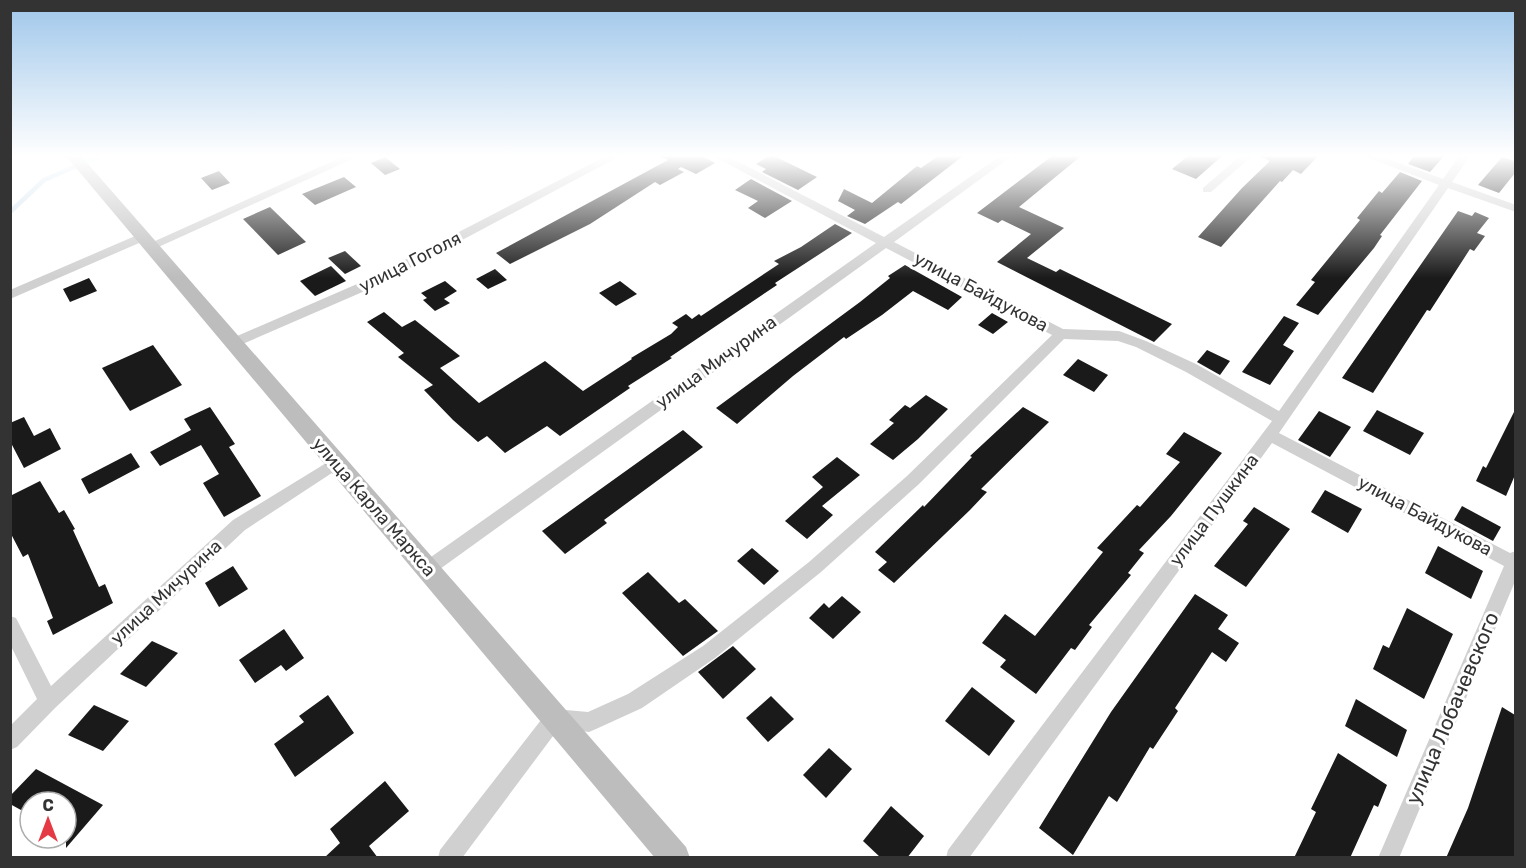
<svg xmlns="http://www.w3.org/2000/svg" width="1526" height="868" font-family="Rubik,sans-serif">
	<rect width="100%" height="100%" fill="#fff"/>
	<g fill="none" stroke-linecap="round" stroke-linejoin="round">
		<path stroke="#cfe2ee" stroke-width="4.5" d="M10 212 44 180 100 156"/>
	</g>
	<g fill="#1a1a1a">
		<path d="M660 156H702L715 163 696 174 681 167 678 169 684 172 660 185 655 182 590 224 510 264 496 253 668 160Z"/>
		<path d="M769 156H774L817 177 798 190 762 172 766 169 756 164Z"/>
		<path d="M938 156H963L901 204 898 202 865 224 847 216 855 210 838 201 844 189 872 203 917 166 921 168Z"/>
		<path d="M1052 156H1081L1019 207 1064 228 1027 258 1056 272 1060 269 1172 324 1154 342 997 262 1031 234 1002 220 998 223 977 213Z"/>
		<path d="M1188 156H1222L1196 179 1172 169Z"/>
		<path d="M1260 156H1318L1301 174 1293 170 1282 182 1280 181 1221 247 1198 237 1242 188 1270 161Z"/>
		<path d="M1414 156H1444L1430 172 1408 164Z"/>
		<path d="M385 157 400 169 385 175 371 163Z"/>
		<path d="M1502 157 1515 161V173L1499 193 1478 185Z"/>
		<path d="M219 171 230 183 212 190 201 178Z"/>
		<path d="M1400 172 1422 181 1380 235 1382 236 1374 248 1318 315 1296 305 1315 282 1311 280 1360 220 1357 218 1379 191 1382 193Z"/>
		<path d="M344 177 356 187 315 205 302 194Z"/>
		<path d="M751 179 792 201 765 218 748 208 758 201 735 190Z"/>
		<path d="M270 207 306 242 278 255 243 219Z"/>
		<path d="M1458 211 1472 216 1475 212 1489 218 1477 233 1485 236 1474 251 1470 249 1430 311 1427 310 1373 393 1342 378Z"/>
		<path d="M835 224 852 233 775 283 777 285 670 357 672 358 628 386 630 388 560 436 547 426 505 453 487 436 478 442 453 420 424 390 433 385 398 357 404 353 367 322 384 312 402 327 415 320 460 356 440 368 479 403 545 361 583 391 632 359 631 358 671 334 678 327 672 323 686 314 692 319 699 314 701 316 779 264 774 261 801 247Z"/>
		<path d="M345 251 361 266 345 274 328 258Z"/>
		<path d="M905 265 962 297 948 310 913 291 882 315 846 339 844 337 793 376 737 424 716 408 860 302 890 278 888 276Z"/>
		<path d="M331 266 346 281 315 296 300 281Z"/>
		<path d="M495 269 507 280 488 289 476 279Z"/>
		<path d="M89 278 97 291 70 302 63 289Z"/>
		<path d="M445 281 457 291 444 299 450 303 435 311 423 300 427 298 421 293Z"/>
		<path d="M620 281 637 294 616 306 599 293Z"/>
		<path d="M992 313 1008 322 993 334 978 325Z"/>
		<path d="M1284 316 1299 323 1283 345 1294 351 1270 385 1242 372Z"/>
		<path d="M153 345 182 385 130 411 102 368Z"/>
		<path d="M1207 350 1230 361 1220 375 1197 362Z"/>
		<path d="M1078 359 1108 375 1094 392 1063 375Z"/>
		<path d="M926 395 948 409 918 439 893 460 870 444 894 423 889 420 905 405 910 408Z"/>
		<path d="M210 407 235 444 229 447 261 496 224 517 203 483 219 474 201 445 160 466 150 452 191 430 184 419Z"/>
		<path d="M1023 407 1049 422 981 489 987 492 970 510 894 583 878 570 887 562 875 552 923 505 924 507 972 457 970 456Z"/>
		<path d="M1377 410 1424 433 1410 455 1363 431Z"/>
		<path d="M1515 410V475L1506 496 1476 481 1483 466 1486 468Z"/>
		<path d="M1319 411 1351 427 1330 457 1298 440Z"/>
		<path d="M24 417 34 436 50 428 61 449 24 468 10 441V423Z"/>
		<path d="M683 430 703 447 604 520 607 523 565 554 542 531Z"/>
		<path d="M1184 432 1222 453 1171 516 1139 550 1144 553 1128 573 1131 575 1089 625 1092 627 1075 650 1071 648 1036 694 1000 667 1006 660 982 643 1005 614 1035 636 1103 552 1097 548 1137 505 1140 507 1180 462 1166 454Z"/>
		<path d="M131 453 140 467 89 494 81 479Z"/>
		<path d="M837 457 860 475 822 506 833 515 807 539 785 521 823 487 812 477Z"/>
		<path d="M40 481 59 513 64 510 75 529 73 530 99 587 105 584 113 603 53 635 47 621 53 618 28 554 23 557 10 532V496Z"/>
		<path d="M1325 490 1362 509 1348 533 1311 512Z"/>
		<path d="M1462 506 1501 527 1493 541 1454 520Z"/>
		<path d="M1254 507 1290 529 1246 587 1214 566 1248 524 1243 521Z"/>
		<path d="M1438 546 1483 571 1471 599 1425 573Z"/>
		<path d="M752 548 779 571 764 585 737 561Z"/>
		<path d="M233 566 248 589 219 607 205 583Z"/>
		<path d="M648 572 679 603 685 599 718 631 683 656 622 593Z"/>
		<path d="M1195 594 1228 615 1218 629 1239 643 1226 662 1212 652 1175 708 1178 711 1153 749 1150 747 1117 802 1109 796 1073 855 1039 828 1111 712Z"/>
		<path d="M842 596 861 612 833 639 809 618 824 603 829 608Z"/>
		<path d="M1407 608 1453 634 1424 699 1373 669 1383 645 1389 648Z"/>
		<path d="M284 629 304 658 286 671 281 665 255 683 239 660Z"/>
		<path d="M152 641 178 653 146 687 120 674Z"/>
		<path d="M733 646 756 669 723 699 698 672Z"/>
		<path d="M972 687 1015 721 989 756 945 721Z"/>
		<path d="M328 695 354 733 295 777 274 744 304 722 299 716Z"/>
		<path d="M771 696 794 719 768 742 746 718Z"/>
		<path d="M1356 699 1407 730 1397 757 1345 726Z"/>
		<path d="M94 705 129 721 103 751 68 735Z"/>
		<path d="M1502 707 1515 715V858H1446L1468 808Z"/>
		<path d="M829 748 852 769 826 798 803 775Z"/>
		<path d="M1338 753 1387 785 1378 807 1374 805 1350 858H1294L1316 812 1311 809Z"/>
		<path d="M36 769 103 805 66 848V802H30V815L10 804V796Z"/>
		<path d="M385 781 409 811 369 846 378 858H324L340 843 330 829Z"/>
		<path d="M891 806 924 836 907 858H881L863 841Z"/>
	</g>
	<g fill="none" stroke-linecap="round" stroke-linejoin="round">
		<g fill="#d0d0d0" fill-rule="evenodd">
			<path d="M344 156H359L154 249 150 250 144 246Z"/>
			<path d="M606 156H620L374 287 238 346 233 348 226 343 228 340 364 281Z"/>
			<path d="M713 156H727L884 237 1000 156H1012L894 242 1063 329 1119 331 1146 341 1196 364 1279 411 1439 185 1364 156H1380L1443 179 1459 156H1470L1452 182 1516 205V212L1448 188 1279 433 1510 553 1516 551V579L1399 858H1378L1504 566 1272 443 969 858H946L948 850 1272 421 1186 372 1136 347 1118 341 1064 339 919 484 821 572 715 658 642 708 596 729 589 732 559 728 462 858H438L440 850 548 711 555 709 588 712 628 694 703 646 809 562 907 476 1052 335 886 248 433 574 427 576 421 574 418 569 421 564 876 243Z"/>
			<path d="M1240 156H1252L1211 192H1203V188Z"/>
			<path d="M142 233 146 234V240L10 299V290Z"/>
			<path d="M336 457 341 459 344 463 341 467 245 530 55 708 17 747 10 750V726L37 699 10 644V616L16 618 51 686 233 520Z"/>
		</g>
		<path fill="#bdbdbd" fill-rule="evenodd" d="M66 156H81L686 847 690 858H655Z"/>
	</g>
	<linearGradient id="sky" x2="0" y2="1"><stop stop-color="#9ec6ea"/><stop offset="0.56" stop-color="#fff"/><stop offset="1" stop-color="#fff" stop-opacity="0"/></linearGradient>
	<rect width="1526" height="278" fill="url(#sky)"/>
	<g text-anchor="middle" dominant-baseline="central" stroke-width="6" stroke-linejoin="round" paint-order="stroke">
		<g font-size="18" fill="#333" stroke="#fff">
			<text transform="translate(410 262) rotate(-27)">улица Гоголя</text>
			<text transform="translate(981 292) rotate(28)">улица Байдукова</text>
			<text transform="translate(716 362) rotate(-36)">улица Мичурина</text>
			<text transform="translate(374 507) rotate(49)">улица Карла Маркса</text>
			<text transform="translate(1214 510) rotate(-53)">улица Пушкина</text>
			<text transform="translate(1425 516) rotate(28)">улица Байдукова</text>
			<text transform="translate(166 592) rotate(-43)">улица Мичурина</text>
		</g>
		<g font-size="21" fill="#333" stroke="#fff">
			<text transform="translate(1452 708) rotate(-67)">улица Лобачевского</text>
		</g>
	</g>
	<rect width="1526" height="868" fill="none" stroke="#333333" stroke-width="24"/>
	<g transform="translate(48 820)"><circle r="28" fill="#ffffff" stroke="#adadad" stroke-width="1.5"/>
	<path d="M0-4.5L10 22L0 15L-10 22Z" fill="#e63946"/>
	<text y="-9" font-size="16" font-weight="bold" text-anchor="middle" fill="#333333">С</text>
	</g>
</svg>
